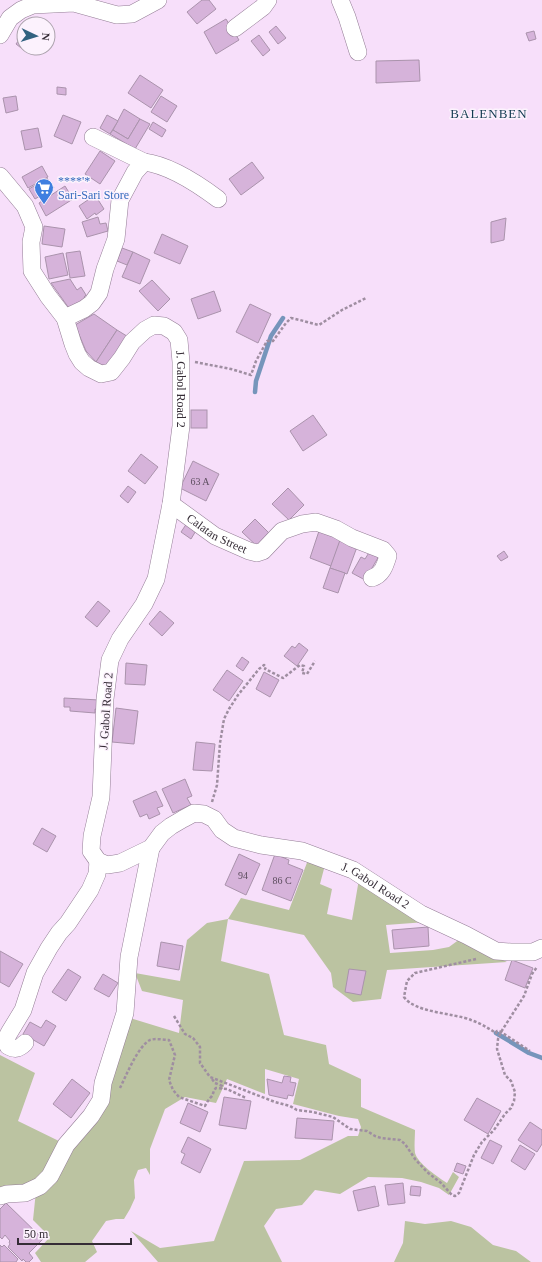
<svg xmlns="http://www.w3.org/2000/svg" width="542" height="1262" font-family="Georgia,serif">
	<rect width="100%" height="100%" fill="#f7dffa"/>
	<g fill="#bbc3a1">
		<path d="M308 860 325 865 320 884 332 889 327 914 352 920 359 879 426 922 386 925 390 953 433 950 449 947 460 939 507 962 387 970 381 999 353 1002 333 987 331 973 304 935 228 919 221 961 269 974 284 1035 326 1045 329 1064 361 1079V1107L415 1130C415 1137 414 1146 415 1153 418 1164 438 1177 447 1183L453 1172 459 1177 449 1195 439 1188 421 1182 402 1178 368 1177 340 1194 315 1190 302 1205 276 1209 264 1226 282 1262H158L131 1231 160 1248 214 1241 244 1161 300 1160 348 1136H358L361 1127 358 1119 339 1116 293 1104 299 1079 265 1069V1094L227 1079 216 1103 185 1097 165 1109 150 1149V1175L146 1168 138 1170 134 1180 135 1198 130 1209 124 1219H116L106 1221 92 1241 97 1252 85 1262H41L35 1253 50 1237 33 1220 36 1191 110 1078 130 1018 179 1033 183 1000 142 991 135 973 180 981 187 940 207 923 228 919 241 898 289 910Z"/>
		<path d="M0 1055 35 1073 18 1121 63 1143 37 1183 0 1192Z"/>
		<path d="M405 1221 425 1224 451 1221 471 1227 493 1245 516 1251 531 1262H394L403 1243Z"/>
	</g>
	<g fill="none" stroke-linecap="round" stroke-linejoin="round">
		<g stroke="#7695bb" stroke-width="4.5">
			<path d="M255 392 256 381 271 336 283 318"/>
			<path d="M496 1033 529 1053 542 1058"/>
		</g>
	</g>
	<g fill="#d6b3da" stroke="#aa93ac">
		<path d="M202 0H209L216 9 197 24 187 12Z"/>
		<path d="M226 19 239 40 216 54 204 32Z"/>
		<path d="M276 26 286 38 278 44 269 32Z"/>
		<path d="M534 31 536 39 529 41 526 33Z"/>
		<path d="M24 33V48H27L25 51 16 44Z"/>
		<path d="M259 35 270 50 263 56 251 41Z"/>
		<path d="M419 60 420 81 376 83V61Z"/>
		<path d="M140 75 163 90 151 108 128 93Z"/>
		<path d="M57 87 66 88V95L57 94Z"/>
		<path d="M16 96 18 110 6 113 3 98Z"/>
		<path d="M161 96 177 106 167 122 151 112Z"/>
		<path d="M124 109 140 119 128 139 113 130Z"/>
		<path d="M63 115 81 122 72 144 54 136Z"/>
		<path d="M107 115 118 121 110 134 100 128Z"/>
		<path d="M140 119 150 124 135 149 110 134 113 130 128 139Z"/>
		<path d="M153 122 166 130 162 137 149 129Z"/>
		<path d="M38 128 42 147 25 150 21 131Z"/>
		<path d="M100 151 115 161 100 184 85 174Z"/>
		<path d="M252 162 264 178 241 195 229 179Z"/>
		<path d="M42 166 48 177 28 188 22 177Z"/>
		<path d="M47 178 54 188 35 199 29 189Z"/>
		<path d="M65 186 73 199 46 216 39 203Z"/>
		<path d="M95 195 104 209 96 215 95 213 87 219 79 206Z"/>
		<path d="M98 217 100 224 106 223 108 231 87 237 82 222Z"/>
		<path d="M506 218 504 240 491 243V222Z"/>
		<path d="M44 226 65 229 62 247 42 244Z"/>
		<path d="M162 234 188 246 180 264 154 253Z"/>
		<path d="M122 248 133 252 127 265 117 261Z"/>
		<path d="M80 251 85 276 70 278 66 253Z"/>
		<path d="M133 252 150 260 140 284 122 277Z"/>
		<path d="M63 253 68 275 49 279 45 257Z"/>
		<path d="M70 279 77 290 81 287 86 295 84 297 86 300 71 311 51 283Z"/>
		<path d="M152 280 170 299 158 311 139 291Z"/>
		<path d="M214 291 221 311 198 319 191 299Z"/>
		<path d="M250 304 271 314 258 343 236 332Z"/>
		<path d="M94 314 117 330 96 362 86 351 75 325Z"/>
		<path d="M117 330 130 338 113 363 104 366 96 362Z"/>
		<rect x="191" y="410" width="16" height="18"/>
		<path d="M313 415 327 435 303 451 290 431Z"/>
		<path d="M141 454 158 467 145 484 128 471Z"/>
		<path d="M193 461 219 474 206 501 180 488Z"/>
		<path d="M128 486 136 492 128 503 120 496Z"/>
		<path d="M288 488 304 505 289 520 272 504Z"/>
		<path d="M255 519 272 536 260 549 242 532Z"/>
		<path d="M187 523 197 529 191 539 181 532Z"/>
		<path d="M319 531 341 539 331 566 310 558Z"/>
		<path d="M340 540 357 547 347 574 330 568Z"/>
		<path d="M370 551 379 556 365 580 352 573 361 557 365 559Z"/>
		<path d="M504 551 508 557 501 561 497 556Z"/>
		<path d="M330 568 345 573 338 593 323 588Z"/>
		<path d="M98 601 110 611 97 627 85 617Z"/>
		<path d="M160 611 174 623 162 636 149 624Z"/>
		<path d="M299 643 308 650 297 666 284 656 292 646 295 648Z"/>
		<path d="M242 657 249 662 243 671 236 666Z"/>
		<path d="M126 663 147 665 145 685 125 684Z"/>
		<path d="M227 670 243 681 229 701 213 690Z"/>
		<path d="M264 672 279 680 270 697 256 689Z"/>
		<path d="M64 698 99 700V710L95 709V713L70 711V707H64Z"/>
		<path d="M116 708 138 711 134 744 112 742Z"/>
		<path d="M196 742 215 744 212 771 193 770Z"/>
		<path d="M185 779 192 796 187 798 191 805 173 813 162 789Z"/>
		<path d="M156 791 163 806 157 808 160 814 149 819 147 814 140 817 133 801Z"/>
		<path d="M42 828 56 836 47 852 33 844Z"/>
		<path d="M239 854 260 864 246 895 225 885Z"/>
		<path d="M275 854 289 860 288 864 303 870 291 901 262 890Z"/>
		<path d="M428 927 429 946 394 949 392 930Z"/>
		<path d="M161 942 183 946 179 970 157 966Z"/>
		<path d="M0 951 23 964 9 987 0 982Z"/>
		<path d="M512 960 533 968 525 988 505 980Z"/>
		<path d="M68 969 81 977 66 1001 52 992Z"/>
		<path d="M349 969 366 971 361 995 345 992Z"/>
		<path d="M103 974 118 983 109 997 94 989Z"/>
		<path d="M46 1020 56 1026 44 1046 23 1034 30 1022 41 1028Z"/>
		<path d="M284 1076 291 1077 290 1082 296 1083 293 1096 288 1095 287 1099 269 1095 267 1079 282 1083Z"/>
		<path d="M72 1079 90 1093 71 1118 53 1104Z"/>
		<path d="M224 1097 251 1101 246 1129 219 1125Z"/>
		<path d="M477 1098 501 1111 488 1134 464 1120Z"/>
		<path d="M188 1103 208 1112 200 1132 180 1123Z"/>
		<path d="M297 1118 334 1121 332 1140 295 1138Z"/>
		<path d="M530 1122 542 1130V1144L537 1152 518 1140Z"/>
		<path d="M188 1137 211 1149 200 1173 181 1163 185 1154 181 1152Z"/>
		<path d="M490 1140 502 1146 493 1164 481 1158Z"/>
		<path d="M520 1145 535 1154 525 1170 511 1161Z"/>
		<path d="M457 1163 466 1166 463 1174 454 1171Z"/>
		<path d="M403 1183 405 1203 388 1205 385 1185Z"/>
		<path d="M375 1186 379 1206 358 1211 353 1191Z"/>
		<path d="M411 1186 421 1187 420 1196 410 1195Z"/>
		<path d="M6 1203 43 1239 29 1253 33 1258 29 1262H26L23 1259 22 1261 8 1247 10 1244 9 1242 10 1241 5 1235 2 1239 0 1237V1209Z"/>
		<path d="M0 1245 2 1247 4 1245 18 1259 16 1262H0Z"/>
	</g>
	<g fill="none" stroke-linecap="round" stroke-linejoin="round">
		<g stroke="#947e96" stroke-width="18">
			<g id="minor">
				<path d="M340 0 347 17 358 52"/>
				<path d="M235 28 263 7 268 0"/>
				<path d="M0 35 10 18 21 10 33 5 74 3 117 15 132 14 158 0"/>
				<path d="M93 137 144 162"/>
				<path id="s1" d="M0 176 25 206 34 227 31 242 32 271 48 296 65 318 73 344 77 354 82 362 89 368 101 374 111 372 122 358 132 342 145 330 154 325 164 326 174 332 179 340 181 362V426L171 504 156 579 144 604 120 639 110 660 105 699 101 797 92 836 91 851 98 861 107 865 120 863 151 848 162 833 171 826 183 819 194 813 204 814 214 819 222 830 234 838 261 845 302 851 353 870 421 914 466 935 496 951 511 952H533L542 948"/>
				<path d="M65 318 84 309 92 303 99 293 105 269 116 239 120 200 135 172 144 162C169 165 198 184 218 199"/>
				<path id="s2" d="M171 504 215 536 249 551 257 553 263 551 282 531 302 524 316 522 336 529 352 538 383 550 388 556C385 566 382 575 372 578"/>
				<path d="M25 1043C19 1049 15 1050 8 1046L6 1039 9 1033 23 1010 35 973 49 948 59 933 68 923 90 890 97 874 98 861"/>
				<path d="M0 1196 7 1194 25 1193 40 1186 50 1176 66 1145 91 1116 101 1100 103 1083 125 1013 129 957 151 848"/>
			</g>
		</g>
		<g stroke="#9f8ea1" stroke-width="2.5" stroke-dasharray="3 2" stroke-linecap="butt">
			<path d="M195 362 231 369 251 375 256 361 267 341H273L286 323 291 318C301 320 310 323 319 325L342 310 366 298"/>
			<path d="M212 802 217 785 220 743 224 719 229 709 238 695 259 669 264 665 266 667 265 669 283 678 300 665 304 666 302 673 307 674 315 661"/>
			<path d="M476 959 415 973 407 981 404 997C415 1013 454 1013 471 1020 480 1023 488 1028 496 1033L497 1031 501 1032 530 1051"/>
			<path d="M174 1016 185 1034 193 1038 200 1047V1063L210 1077 275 1102 290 1106 297 1110 313 1112 333 1117 350 1129 367 1131 375 1136 381 1138 400 1140 405 1144 415 1159 427 1172 441 1183 452 1195 455 1196 459 1193 474 1155 482 1142 494 1130 505 1114 511 1108 514 1101 515 1092 511 1081 505 1075 497 1049 498 1039 501 1032 524 996 532 974 537 967"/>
			<path d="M212 1079 215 1083 222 1086V1089"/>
			<path d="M120 1088C126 1076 138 1046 150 1040 156 1038 163 1040 169 1040L175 1055 169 1080 173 1090 179 1097 205 1106C207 1102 209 1099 212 1096 214 1092 213 1091 216 1088L227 1089 246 1098"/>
		</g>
		<use href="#minor" stroke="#fff" stroke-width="17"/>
	</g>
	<defs>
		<g id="supermarket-pin" transform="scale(1)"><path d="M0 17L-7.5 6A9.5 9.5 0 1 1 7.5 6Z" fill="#3f7fe0" stroke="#fcf2fd"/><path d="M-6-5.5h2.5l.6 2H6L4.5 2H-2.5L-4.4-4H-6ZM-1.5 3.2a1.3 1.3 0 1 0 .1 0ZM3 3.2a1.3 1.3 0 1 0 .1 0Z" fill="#fff"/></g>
	</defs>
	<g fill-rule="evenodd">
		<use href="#supermarket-pin" x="44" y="188"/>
	</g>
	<g text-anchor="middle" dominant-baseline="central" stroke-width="3" stroke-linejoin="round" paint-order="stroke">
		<g font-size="10" fill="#5d4e5f">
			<text x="200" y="481">63 A</text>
			<text x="243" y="875">94</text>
			<text x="282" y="880">86 C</text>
		</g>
		<g font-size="12" fill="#366cbe" stroke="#fcf2fd" text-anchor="start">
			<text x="58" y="181">****'*<tspan x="58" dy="14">Sari-Sari Store</tspan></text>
		</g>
		<g font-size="12" fill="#352c36" stroke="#fcf2fd">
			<text stroke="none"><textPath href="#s1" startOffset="389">J. Gabol Road 2</textPath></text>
			<text stroke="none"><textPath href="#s2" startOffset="55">Calatan Street</textPath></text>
			<text transform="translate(106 711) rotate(-86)">J. Gabol Road 2</text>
			<text stroke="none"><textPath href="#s1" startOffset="1193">J. Gabol Road 2</textPath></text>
		</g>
		<g font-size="13" letter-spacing="1" fill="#123a51" stroke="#fcf2fd">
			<text x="489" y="113">BALENBEN</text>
		</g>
	</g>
	<g transform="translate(36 36) rotate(94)"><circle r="19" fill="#fcf2fd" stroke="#aca3ad"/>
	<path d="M0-3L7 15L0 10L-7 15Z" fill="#326280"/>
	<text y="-6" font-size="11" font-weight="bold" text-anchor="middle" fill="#352c36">N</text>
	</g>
	<path d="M18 1238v6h113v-6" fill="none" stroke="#352c36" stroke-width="2"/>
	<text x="24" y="1238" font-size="12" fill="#352c36" stroke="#fcf2fd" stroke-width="3" paint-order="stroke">50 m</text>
</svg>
